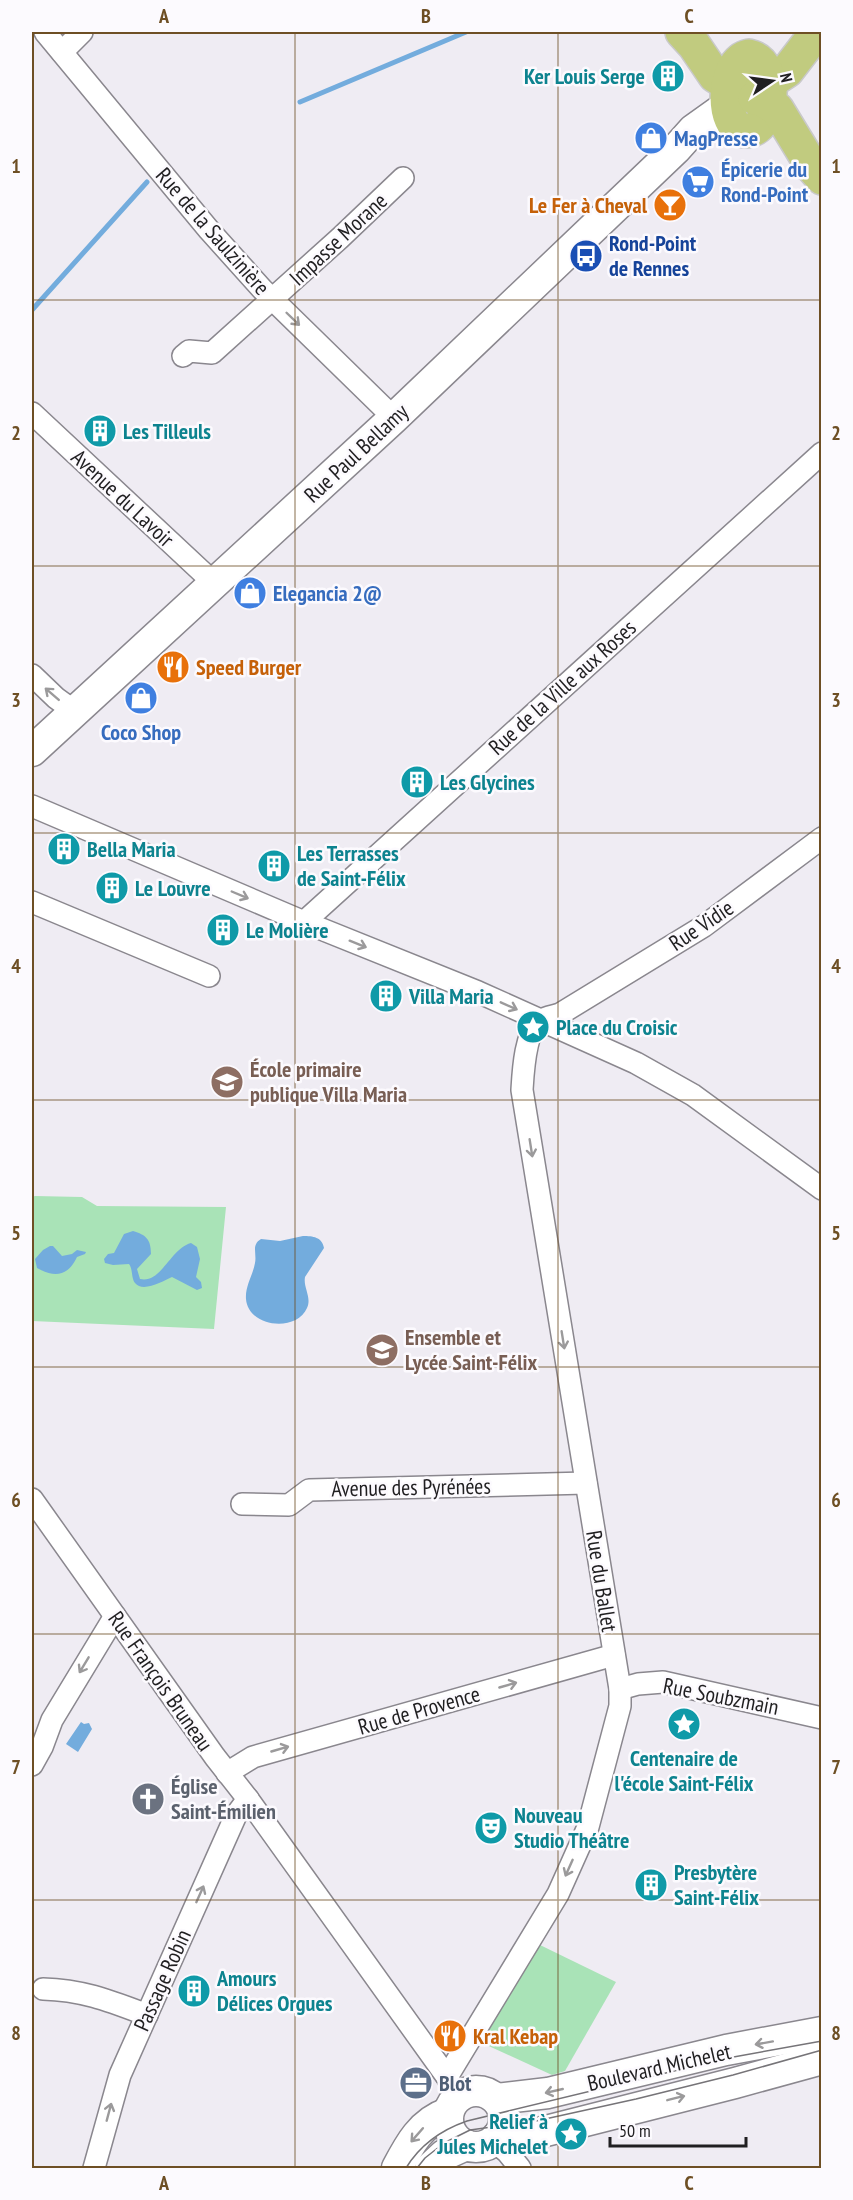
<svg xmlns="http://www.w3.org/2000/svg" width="853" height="2200" font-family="'PT Sans Narrow',sans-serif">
	<rect width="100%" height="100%" fill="#efecf3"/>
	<g fill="#a9e3b7">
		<path d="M35 1196 82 1197 97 1206 226 1207 214 1329 32 1321V1197Z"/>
		<path d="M540 1945 616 1982 565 2071 552 2075 480 2042Z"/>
	</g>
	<g fill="#73acdd">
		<path d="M133 1231C146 1235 151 1239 151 1254L137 1269 140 1279C161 1284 170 1249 191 1243L197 1247 200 1259 196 1277 201 1282 202 1288 197 1290 172 1277C163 1281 143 1293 135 1283 131 1278 133 1269 129 1264L113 1265 105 1263 104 1259 108 1254 114 1253 124 1234Z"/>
		<path d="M303 1236C313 1236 322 1237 324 1248L305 1277C303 1288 312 1297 307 1308 296 1333 248 1327 246 1299 245 1286 253 1275 255 1263 257 1253 251 1245 261 1239L280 1241Z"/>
		<path d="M50 1246H53L62 1256 72 1254 77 1250 86 1252 85 1254 77 1257C68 1276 55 1278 37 1268L35 1259 43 1250Z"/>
		<path d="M81 1722 84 1724 89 1723 92 1729 78 1752 66 1744Z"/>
	</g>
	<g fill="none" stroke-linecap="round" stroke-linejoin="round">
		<g stroke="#73acdd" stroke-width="5">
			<path d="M300 102 466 32"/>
			<path d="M32 310 147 182"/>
		</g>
		<g stroke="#8a878e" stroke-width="24">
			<g id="street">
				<path d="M45 32 209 230 262 289 394 418"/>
				<path d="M62 52 82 32"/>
				<path d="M183 356 189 351 212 353 340 238 403 178"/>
				<path d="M32 413 214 583"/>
				<path d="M32 675 56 698 74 711"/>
				<path d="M32 806 304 922 478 992 636 1063 693 1095 822 1189"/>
				<path d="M32 902 209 976"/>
				<path d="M304 922 822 453"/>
				<path d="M32 1499 215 1757 248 1799 447 2077 457 2097"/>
				<path d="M242 1504 289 1505 309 1490 586 1483"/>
				<path d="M620 1689 638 1684 663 1682 822 1718"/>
				<path d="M32 1765 42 1747 52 1720 115 1616"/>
				<path d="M227 1773 253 1757 614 1655"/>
				<path d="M43 1989C83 1990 110 2001 147 2015"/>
				<path d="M447 2077 558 1894 588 1827 620 1706V1689L522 1090C523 1073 525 1030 541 1020 546 1017 554 1016 560 1014L704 926 822 838"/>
				<path d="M494 2141 507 2152 520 2168"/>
				<path d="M94 2168 120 2075 236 1815 248 1799"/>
			</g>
		</g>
		<g stroke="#8a878e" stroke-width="33">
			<g id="secondary">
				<path d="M32 751 394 418 676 149 693 130 728 105"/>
				<circle cx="476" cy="2119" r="28"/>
				<path d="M497 2099 548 2093 726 2050 822 2032"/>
				<path d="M496 2138 538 2133 735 2083 822 2059"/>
				<path d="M397 2168C409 2145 421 2122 448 2113"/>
				<path d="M430 2168 444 2155 466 2145"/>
			</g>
		</g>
		<g stroke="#c9c9ca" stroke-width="36">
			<g id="primary">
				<path d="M682 32 694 45 715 76 733 87 747 90 764 86 787 71 817 32"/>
				<path d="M749 56C781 63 774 133 745 131 720 129 721 62 749 56Z"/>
				<path d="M755 98 763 100 777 109 813 168 822 178"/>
			</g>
		</g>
		<use href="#street" stroke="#fff" stroke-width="21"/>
		<use href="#secondary" stroke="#fff" stroke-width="30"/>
		<use href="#primary" stroke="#c1cb7f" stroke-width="33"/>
		<g stroke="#767478" stroke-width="1.5">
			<path d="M406 2168C420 2145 441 2130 467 2121L728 2058 822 2041"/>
			<path d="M417 2168 425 2158 444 2143 470 2130 536 2121 636 2099 733 2075 822 2050"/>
		</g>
	</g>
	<defs><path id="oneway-shaft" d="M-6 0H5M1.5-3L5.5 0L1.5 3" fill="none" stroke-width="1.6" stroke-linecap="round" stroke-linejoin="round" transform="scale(1.5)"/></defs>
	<g stroke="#9b9a9b">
		<use href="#oneway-shaft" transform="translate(293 319) rotate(44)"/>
		<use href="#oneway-shaft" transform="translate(52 694) rotate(-139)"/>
		<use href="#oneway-shaft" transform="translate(240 895) rotate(23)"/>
		<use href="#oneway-shaft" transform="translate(358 944) rotate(22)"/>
		<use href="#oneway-shaft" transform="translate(509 1006) rotate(24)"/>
		<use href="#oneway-shaft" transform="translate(531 1148) rotate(81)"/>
		<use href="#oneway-shaft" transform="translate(563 1340) rotate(81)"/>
		<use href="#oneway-shaft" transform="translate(84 1665) rotate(121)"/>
		<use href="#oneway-shaft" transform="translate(508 1685) rotate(-16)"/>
		<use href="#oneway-shaft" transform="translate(280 1749) rotate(-16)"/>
		<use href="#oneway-shaft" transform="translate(569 1868) rotate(114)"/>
		<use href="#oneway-shaft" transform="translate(200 1894) rotate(-66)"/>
		<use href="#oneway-shaft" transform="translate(764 2043) rotate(170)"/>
		<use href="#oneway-shaft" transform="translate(554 2091) rotate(167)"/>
		<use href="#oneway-shaft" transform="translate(676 2098) rotate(-14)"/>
		<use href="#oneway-shaft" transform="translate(109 2112) rotate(-75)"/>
		<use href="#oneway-shaft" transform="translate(417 2135) rotate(131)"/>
	</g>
	<path fill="none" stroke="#6e4f24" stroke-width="1.5" stroke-opacity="0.55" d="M295 32V2168M558 32V2168M32 300H822M32 566H822M32 833H822M32 1100H822M32 1367H822M32 1634H822M32 1900H822"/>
	<defs>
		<g id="building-disc" transform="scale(1.725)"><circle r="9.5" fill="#0f9aa8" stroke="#fcfafe"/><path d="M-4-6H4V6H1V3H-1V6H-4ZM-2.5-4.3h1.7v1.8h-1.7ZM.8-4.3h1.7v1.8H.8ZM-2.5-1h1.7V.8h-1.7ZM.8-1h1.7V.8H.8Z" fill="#fff"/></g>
		<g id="shop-disc" transform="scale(1.725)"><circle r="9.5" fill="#3f7fe0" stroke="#fcfafe"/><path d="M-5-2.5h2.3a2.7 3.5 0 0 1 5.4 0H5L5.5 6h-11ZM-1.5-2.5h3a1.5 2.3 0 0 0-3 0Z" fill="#fff"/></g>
		<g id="supermarket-disc" transform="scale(1.725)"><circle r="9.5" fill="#3f7fe0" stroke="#fcfafe"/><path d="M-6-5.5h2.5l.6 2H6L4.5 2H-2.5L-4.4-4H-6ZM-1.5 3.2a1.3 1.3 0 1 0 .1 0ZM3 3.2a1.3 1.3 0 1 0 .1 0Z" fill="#fff"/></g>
		<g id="bar-disc" transform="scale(1.725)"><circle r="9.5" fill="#e8710a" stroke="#fcfafe"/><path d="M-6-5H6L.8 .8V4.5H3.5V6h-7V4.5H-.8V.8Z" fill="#fff"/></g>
		<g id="bus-disc" transform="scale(1.725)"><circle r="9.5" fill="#1a4fb4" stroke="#fcfafe"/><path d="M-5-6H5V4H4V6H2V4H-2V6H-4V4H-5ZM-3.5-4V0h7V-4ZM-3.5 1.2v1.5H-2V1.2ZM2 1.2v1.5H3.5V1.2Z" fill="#fff"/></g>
		<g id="restaurant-disc" transform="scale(1.725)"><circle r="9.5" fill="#e8710a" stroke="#fcfafe"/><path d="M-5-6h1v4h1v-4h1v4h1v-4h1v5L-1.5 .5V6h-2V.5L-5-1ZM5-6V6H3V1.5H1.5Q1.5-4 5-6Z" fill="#fff"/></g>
		<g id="sight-disc" transform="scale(1.725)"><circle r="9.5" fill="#0f9aa8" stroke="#fcfafe"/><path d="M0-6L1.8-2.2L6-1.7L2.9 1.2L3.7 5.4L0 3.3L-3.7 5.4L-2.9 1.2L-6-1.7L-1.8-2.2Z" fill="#fff"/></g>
		<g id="school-disc" transform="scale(1.725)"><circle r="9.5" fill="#8d6e63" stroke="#fcfafe"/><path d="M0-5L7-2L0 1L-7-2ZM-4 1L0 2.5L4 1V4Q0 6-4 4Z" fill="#fff"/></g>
		<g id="church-disc" transform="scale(1.725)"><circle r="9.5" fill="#6b7280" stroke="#fcfafe"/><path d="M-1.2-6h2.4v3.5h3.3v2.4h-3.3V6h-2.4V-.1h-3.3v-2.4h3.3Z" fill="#fff"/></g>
		<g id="theatre-disc" transform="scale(1.725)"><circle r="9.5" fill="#0f9aa8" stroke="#fcfafe"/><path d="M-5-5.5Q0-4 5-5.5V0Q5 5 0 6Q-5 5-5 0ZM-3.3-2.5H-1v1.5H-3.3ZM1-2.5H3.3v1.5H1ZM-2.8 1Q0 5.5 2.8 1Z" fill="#fff"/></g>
		<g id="office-disc" transform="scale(1.725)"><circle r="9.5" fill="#5c6f8a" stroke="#fcfafe"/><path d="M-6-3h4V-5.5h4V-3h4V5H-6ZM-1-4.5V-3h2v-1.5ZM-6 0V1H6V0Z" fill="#fff"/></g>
	</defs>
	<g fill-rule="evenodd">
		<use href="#building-disc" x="668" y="76"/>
		<use href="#shop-disc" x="651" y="138"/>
		<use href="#supermarket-disc" x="698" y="182"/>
		<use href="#bar-disc" x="670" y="205"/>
		<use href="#bus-disc" x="586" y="256"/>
		<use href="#building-disc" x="100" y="431"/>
		<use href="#shop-disc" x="250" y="593"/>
		<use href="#restaurant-disc" x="173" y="667"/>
		<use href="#shop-disc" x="141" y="698"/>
		<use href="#building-disc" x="417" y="782"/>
		<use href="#building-disc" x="64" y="849"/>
		<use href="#building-disc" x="274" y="866"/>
		<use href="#building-disc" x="112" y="888"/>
		<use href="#building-disc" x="223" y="930"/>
		<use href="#building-disc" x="386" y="996"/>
		<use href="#sight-disc" x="533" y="1027"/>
		<use href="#school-disc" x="227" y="1082"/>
		<use href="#school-disc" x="382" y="1350"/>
		<use href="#sight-disc" x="684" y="1724"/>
		<use href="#church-disc" x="148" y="1799"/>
		<use href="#theatre-disc" x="491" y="1828"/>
		<use href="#building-disc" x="651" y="1885"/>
		<use href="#building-disc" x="194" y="1991"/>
		<use href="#restaurant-disc" x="450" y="2036"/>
		<use href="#office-disc" x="416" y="2083"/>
		<use href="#sight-disc" x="571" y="2134"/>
	</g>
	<g text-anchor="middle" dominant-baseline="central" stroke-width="5" stroke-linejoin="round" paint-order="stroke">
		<g font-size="22" font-weight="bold" fill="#0d838f" stroke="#fcfafe" text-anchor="start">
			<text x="645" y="76" text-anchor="end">Ker Louis Serge</text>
			<text x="123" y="431">Les Tilleuls</text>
			<text x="440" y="782">Les Glycines</text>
			<text x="87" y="849">Bella Maria</text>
			<text x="297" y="853">Les Terrasses<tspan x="297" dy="25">de Saint-Félix</tspan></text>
			<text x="135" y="888">Le Louvre</text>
			<text x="246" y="930">Le Molière</text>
			<text x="409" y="996">Villa Maria</text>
			<text x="556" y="1027">Place du Croisic</text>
			<text x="684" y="1758" text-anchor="middle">Centenaire de<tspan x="684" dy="25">l'école Saint-Félix</tspan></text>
			<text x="514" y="1815">Nouveau<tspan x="514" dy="25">Studio Théâtre</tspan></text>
			<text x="674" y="1872">Presbytère<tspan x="674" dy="25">Saint-Félix</tspan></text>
			<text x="217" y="1978">Amours<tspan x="217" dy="25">Délices Orgues</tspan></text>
			<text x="548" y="2121" text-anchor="end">Relief à<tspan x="548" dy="25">Jules Michelet</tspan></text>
		</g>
		<g font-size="22" font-weight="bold" fill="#366cbe" stroke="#fcfafe" text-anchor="start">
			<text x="674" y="138">MagPresse</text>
			<text x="721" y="169">Épicerie du<tspan x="721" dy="25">Rond-Point</tspan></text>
			<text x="273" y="593">Elegancia 2@</text>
			<text x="141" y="732" text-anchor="middle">Coco Shop</text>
		</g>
		<g font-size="22" font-weight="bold" fill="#c56008" stroke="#fcfafe" text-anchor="start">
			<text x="647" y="205" text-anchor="end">Le Fer à Cheval</text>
			<text x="196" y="667">Speed Burger</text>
			<text x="473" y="2036">Kral Kebap</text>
		</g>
		<g font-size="22" fill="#201f21" stroke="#fcfafe">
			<text transform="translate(213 231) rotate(49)">Rue de la Saulzinière</text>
			<text transform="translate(338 239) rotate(-43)">Impasse Morane</text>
			<text transform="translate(356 453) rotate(-43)">Rue Paul Bellamy</text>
			<text transform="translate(123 498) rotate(43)">Avenue du Lavoir</text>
			<text transform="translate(562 687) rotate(-42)">Rue de la Ville aux Roses</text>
			<text transform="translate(701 925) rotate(-34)">Rue Vidie</text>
			<text transform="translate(411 1487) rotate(-1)">Avenue des Pyrénées</text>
			<text transform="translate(602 1581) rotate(81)">Rue du Ballet</text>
			<text transform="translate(161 1681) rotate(55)">Rue François Bruneau</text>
			<text transform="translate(721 1696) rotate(11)">Rue Soubzmain</text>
			<text transform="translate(419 1710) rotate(-16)">Rue de Provence</text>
			<text transform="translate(162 1980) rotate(-66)">Passage Robin</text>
			<text transform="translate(659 2067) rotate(-13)">Boulevard Michelet</text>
		</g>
		<g font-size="22" font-weight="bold" fill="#164399" stroke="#fcfafe" text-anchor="start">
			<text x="609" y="243">Rond-Point<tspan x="609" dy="25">de Rennes</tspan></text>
		</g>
		<g font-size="22" font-weight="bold" fill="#785e54" stroke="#fcfafe" text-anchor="start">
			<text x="250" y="1069">École primaire<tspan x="250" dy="25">publique Villa Maria</tspan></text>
			<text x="405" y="1337">Ensemble et<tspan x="405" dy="25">Lycée Saint-Félix</tspan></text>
		</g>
		<g font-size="22" font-weight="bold" fill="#5b616d" stroke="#fcfafe" text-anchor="start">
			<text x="171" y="1786">Église<tspan x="171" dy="25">Saint-Émilien</tspan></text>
		</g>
		<g font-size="22" font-weight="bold" fill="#4e5e75" stroke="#fcfafe" text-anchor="start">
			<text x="439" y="2083">Blot</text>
		</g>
	</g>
	<rect width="853" height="2200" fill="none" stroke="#fcfafe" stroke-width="66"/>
	<g transform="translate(772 81) rotate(77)" stroke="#fcfafe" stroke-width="4.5" paint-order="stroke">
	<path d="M0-4.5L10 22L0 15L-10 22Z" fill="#201f21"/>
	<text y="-9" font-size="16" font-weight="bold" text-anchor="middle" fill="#201f21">N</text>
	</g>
	<path d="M610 2137v9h136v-9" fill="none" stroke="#201f21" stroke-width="3"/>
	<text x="619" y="2137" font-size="18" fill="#201f21" stroke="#fcfafe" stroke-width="4.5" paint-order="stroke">50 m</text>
	<rect x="33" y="33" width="787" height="2134" fill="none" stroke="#6e4f24" stroke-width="2"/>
	<g font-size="20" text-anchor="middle" font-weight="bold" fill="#6e4f24">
		<text x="164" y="23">A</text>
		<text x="426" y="23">B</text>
		<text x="689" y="23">C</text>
		<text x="16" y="173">1</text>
		<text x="836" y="173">1</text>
		<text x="16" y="440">2</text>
		<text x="836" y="440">2</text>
		<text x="16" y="707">3</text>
		<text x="836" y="707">3</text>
		<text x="16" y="973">4</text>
		<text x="836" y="973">4</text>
		<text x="16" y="1240">5</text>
		<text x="836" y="1240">5</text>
		<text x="16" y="1507">6</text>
		<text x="836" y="1507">6</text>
		<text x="16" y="1774">7</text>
		<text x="836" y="1774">7</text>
		<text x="16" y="2040">8</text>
		<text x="836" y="2040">8</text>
		<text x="164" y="2190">A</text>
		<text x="426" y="2190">B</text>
		<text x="689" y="2190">C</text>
	</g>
</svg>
